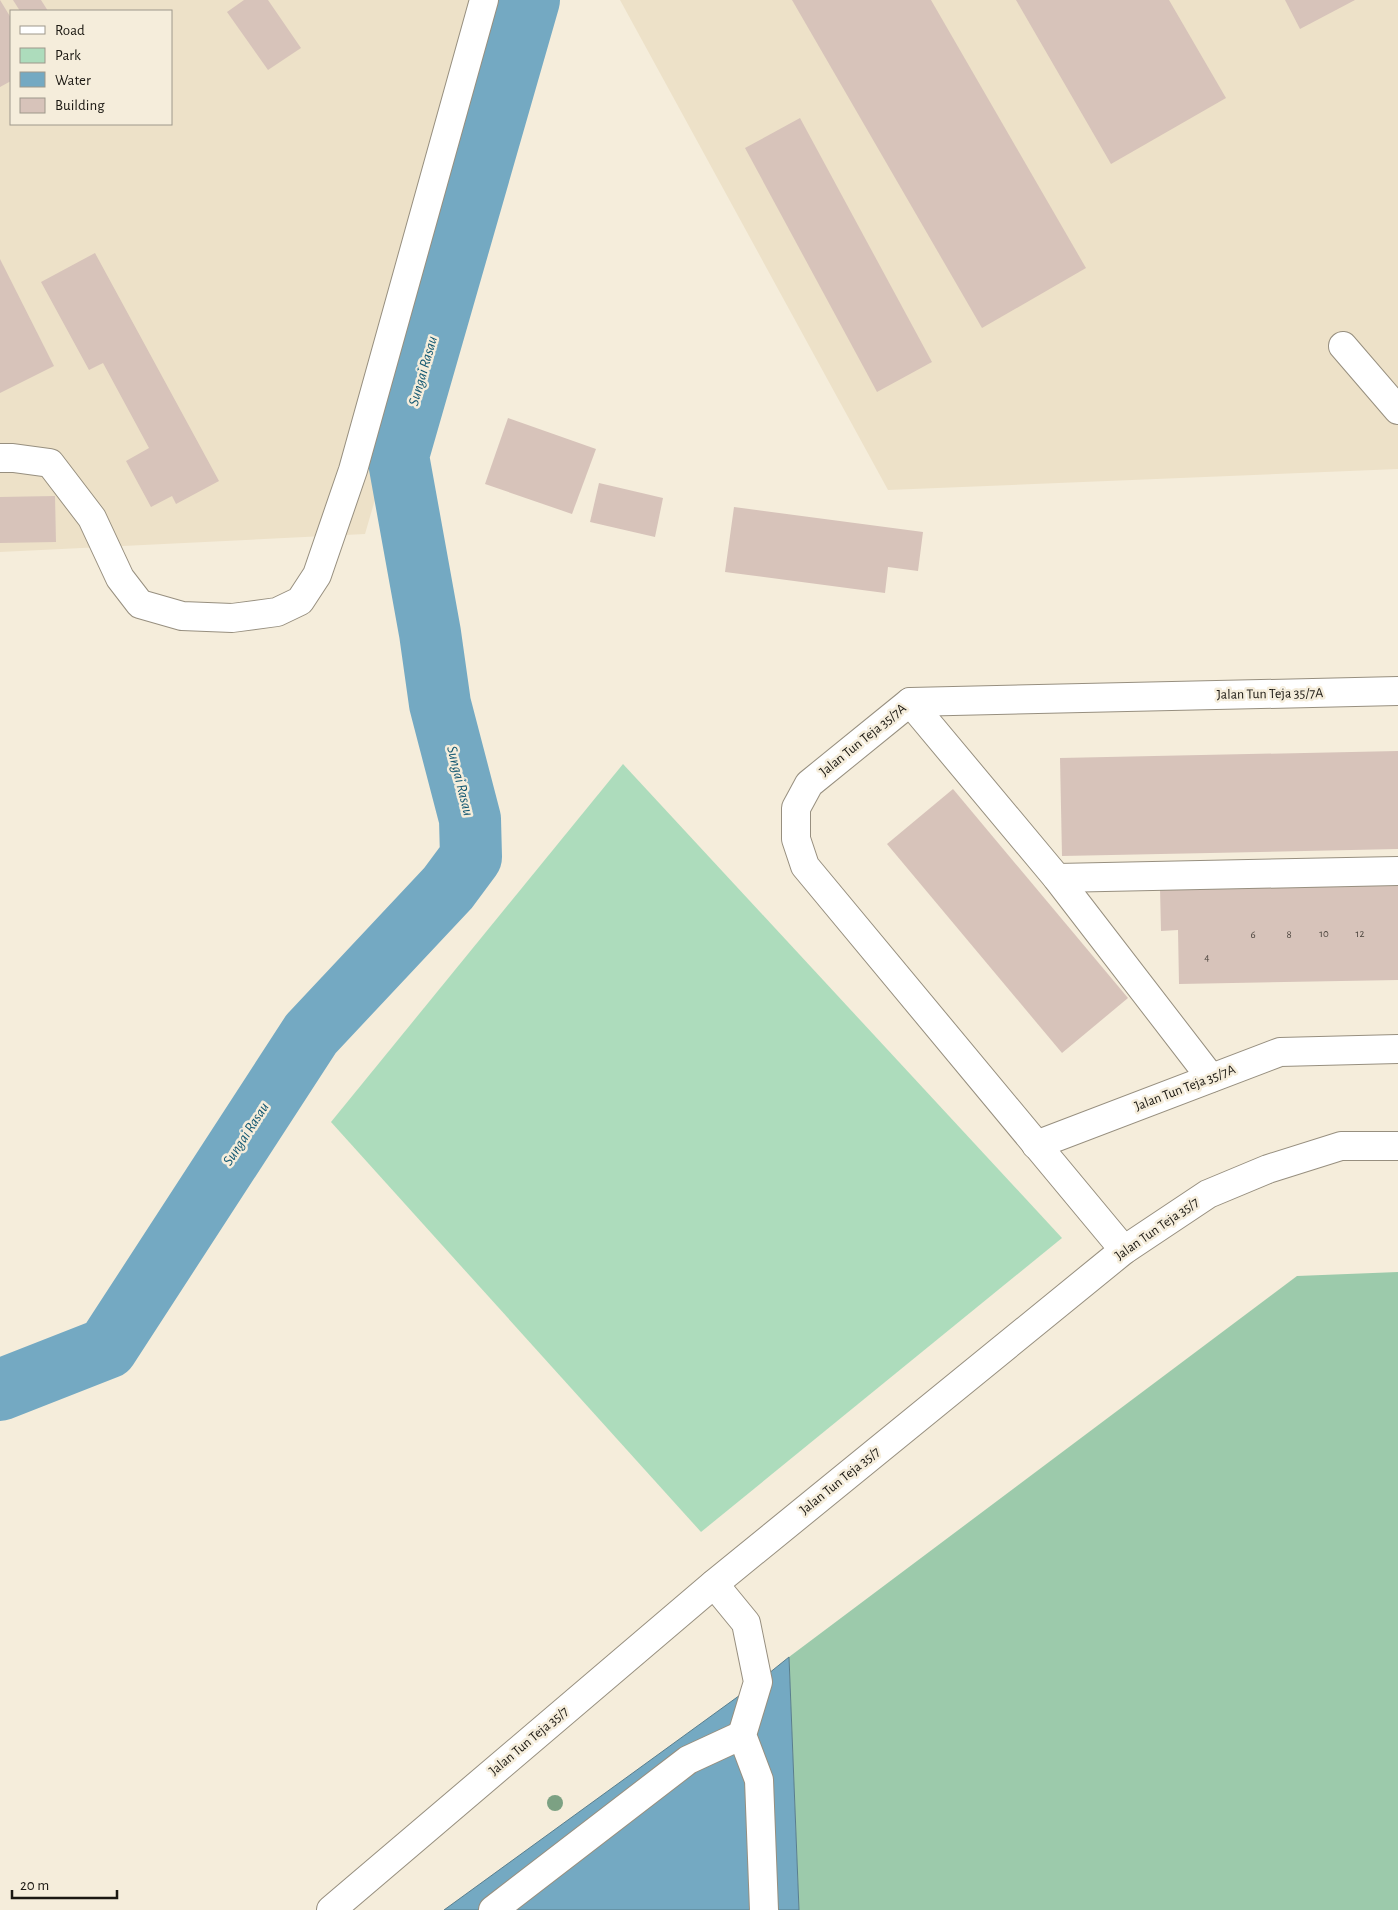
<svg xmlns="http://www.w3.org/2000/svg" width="1398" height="1910" font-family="'Alegreya Sans',sans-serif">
	<rect width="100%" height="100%" fill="#f5eddb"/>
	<g fill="#ede1c8" fill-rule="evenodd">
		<path d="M0 0H520L365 534 0 552ZM11 11H171V124H11Z"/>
		<path d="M620 0H1398V469L888 490Z"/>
	</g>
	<path fill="#addcbc" d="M623 764 1062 1238 701 1532 331 1122Z"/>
	<path fill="#9ccaab" d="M1398 1272V1910H799L789 1657 1297 1276Z"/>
	<path fill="#74a9c2" stroke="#597e8d" d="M789 1657 799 1910H444L758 1682Z"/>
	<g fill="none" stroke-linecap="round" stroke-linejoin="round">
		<path stroke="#74a9c2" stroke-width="62" d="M0 1390 107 1348 311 1034 448 888 471 857 470 819 440 704 430 633 398 456 529 0"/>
	</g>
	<g fill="#d7c3ba">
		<path d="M0 0 11 18V81L0 87Z"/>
		<path d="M13 0H41L48 11H20Z"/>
		<path d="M244 0H268L301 48 268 70 227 12Z"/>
		<path d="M792 0H931L1086 268 982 328Z"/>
		<path d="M1016 0H1169L1226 98 1111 164Z"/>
		<path d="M1285 0H1355L1300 29Z"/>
		<path d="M800 118 932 362 877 392 745 148Z"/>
		<path d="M95 253 219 481 176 504 172 496 151 507 126 461 149 448 103 363 89 370 41 282Z"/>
		<path d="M0 259 54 366 0 393Z"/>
		<path d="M508 418 596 449 572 514 485 484Z"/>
		<path d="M599 483 663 498 655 537 590 522Z"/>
		<path d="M55 496 56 542 0 543V497Z"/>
		<path d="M734 507 923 532 918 571 888 567 885 593 725 572Z"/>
		<path d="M1398 751V849L1062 856 1060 758Z"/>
		<path d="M953 789 1128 998 1062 1053 887 844Z"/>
		<path d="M1398 884V980L1179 984 1178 930 1161 931 1160 888Z"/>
	</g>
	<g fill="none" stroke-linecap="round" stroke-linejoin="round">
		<g stroke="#978f7f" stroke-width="30">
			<g id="minor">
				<path d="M1343 346 1398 410"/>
				<path d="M0 458H13L50 463 92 518 120 578 140 604 182 616 232 618 277 612 300 601 317 575 353 470 484 0"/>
				<path d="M910 702 1057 878 1211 1078"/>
				<path d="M1057 878 1398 871"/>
				<path d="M1036 1145 1280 1052 1398 1049"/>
				<path d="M1124 1250 805 866 796 839V808L809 784 910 702 1398 691"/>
				<path d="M714 1584 746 1623 758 1682 742 1735 759 1780 764 1910"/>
				<path d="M331 1910 714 1584 1124 1250 1208 1194 1268 1169 1341 1146H1398"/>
				<path d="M493 1910 688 1760 742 1735"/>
			</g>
		</g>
		<use href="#minor" stroke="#fff" stroke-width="28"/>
	</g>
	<circle fill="#7ca183" cx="555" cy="1803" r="8"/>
	<g text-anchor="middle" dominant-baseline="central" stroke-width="5" stroke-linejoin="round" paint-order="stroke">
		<g font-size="11" fill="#4a433c">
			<text x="1324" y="933">10</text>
			<text x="1360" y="933">12</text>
			<text x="1253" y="934">6</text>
			<text x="1289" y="934">8</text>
			<text x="1207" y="957">4</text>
		</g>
		<g font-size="14" fill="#1b1812" stroke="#f5eddb">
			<text transform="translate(1270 694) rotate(-1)">Jalan Tun Teja 35/7A</text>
			<text transform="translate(863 740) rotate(-39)">Jalan Tun Teja 35/7A</text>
			<text transform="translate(1185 1088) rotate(-21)">Jalan Tun Teja 35/7A</text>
			<text transform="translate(1157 1229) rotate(-35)">Jalan Tun Teja 35/7</text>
			<text transform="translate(840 1481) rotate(-39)">Jalan Tun Teja 35/7</text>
			<text transform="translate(529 1741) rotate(-40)">Jalan Tun Teja 35/7</text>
		</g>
		<g font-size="15" font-style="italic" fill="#105670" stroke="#f5eddb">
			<text transform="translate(423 371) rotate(-74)">Sungai Rasau</text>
			<text transform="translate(460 781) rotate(76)">Sungai Rasau</text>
			<text transform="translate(246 1134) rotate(-57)">Sungai Rasau</text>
		</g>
	</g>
	<rect x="10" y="10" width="162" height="115" fill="#f5eddb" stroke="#9e988b"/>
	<rect x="20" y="26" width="25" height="8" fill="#ffffff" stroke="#9e988b"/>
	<text x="55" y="35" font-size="15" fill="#1b1812">Road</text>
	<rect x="20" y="48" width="25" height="15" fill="#addcbc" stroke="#9e988b"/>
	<text x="55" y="60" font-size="15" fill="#1b1812">Park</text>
	<rect x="20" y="72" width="25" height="15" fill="#74a9c2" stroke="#9e988b"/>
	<text x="55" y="85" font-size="15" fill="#1b1812">Water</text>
	<rect x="20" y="98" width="25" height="15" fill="#d7c3ba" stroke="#9e988b"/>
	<text x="55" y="110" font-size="15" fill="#1b1812">Building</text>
	<path d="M12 1890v8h105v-8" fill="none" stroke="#1b1812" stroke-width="2.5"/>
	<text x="20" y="1890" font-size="15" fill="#1b1812" stroke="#f5eddb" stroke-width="4" paint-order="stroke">20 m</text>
</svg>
